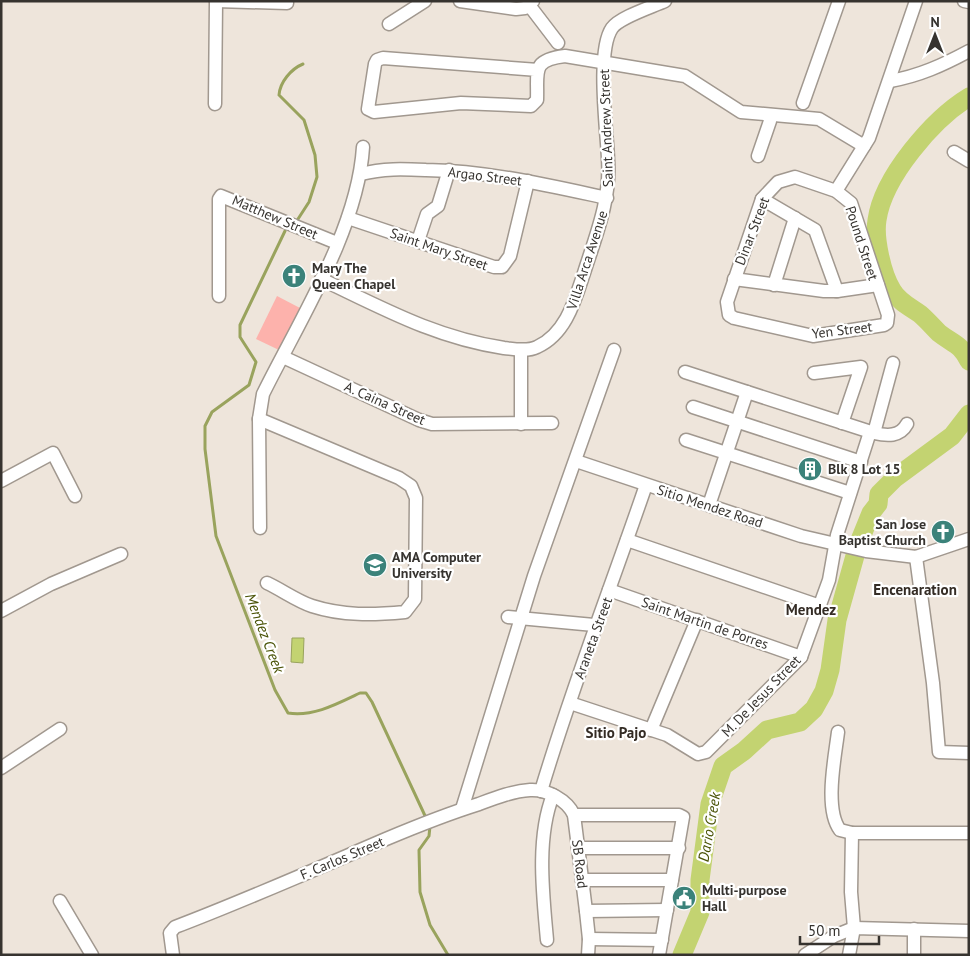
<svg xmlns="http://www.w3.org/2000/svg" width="970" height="956" font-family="'PT Sans',sans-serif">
	<rect width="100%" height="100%" fill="#eee5db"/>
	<path fill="#fdb2ac" d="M277 296 300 308 279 350 256 339Z"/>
	<path fill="#c3d371" stroke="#99a35d" d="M292 638H304L303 663 291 662Z"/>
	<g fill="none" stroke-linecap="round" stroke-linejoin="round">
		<g stroke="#99a35d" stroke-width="3">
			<path d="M298 219 309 202 317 177 315 155 304 120 279 95C280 82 291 69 303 64"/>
			<path d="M285 231 240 325V337L256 362 249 385 212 412 205 426V449L216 536 275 690 288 713C313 717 337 704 360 693H366L372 702 427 820"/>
			<path d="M430 826 429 836 419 850 420 892 430 925 448 955"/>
		</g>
		<g stroke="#c3d371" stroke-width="19">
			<path d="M969 97C933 119 883 177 877 220 874 238 882 274 892 290 898 301 910 307 920 314 927 320 933 327 939 333 953 344 961 344 969 361"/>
			<path d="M682 955 700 912V880L710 804 723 766 744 751 767 730 800 722 814 709 824 691 830 670 837 620 858 545 871 513 878 504 879 494 895 478 952 436 969 414"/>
		</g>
		<g stroke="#a1988f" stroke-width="15">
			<g id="minor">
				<path d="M216 1 287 3"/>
				<path d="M460 1 516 9 525 8 533 1"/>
				<path d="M964 1 969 2"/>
				<path d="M529 5 558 43"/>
				<path d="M389 24 425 1"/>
				<path d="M538 70 383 58 377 60 375 64 368 109 374 112 461 103 531 106 537 100C538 71 531 60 565 56L685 76 741 112 819 119 864 146"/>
				<path d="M890 81C919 76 943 65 969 51"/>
				<path d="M803 103 839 1"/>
				<path d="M215 104 216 2"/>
				<path d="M954 152 969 161"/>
				<path d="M758 156 770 121V115"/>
				<path d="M361 174C383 168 404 169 426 170 488 171 547 185 607 198"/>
				<path d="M795 177 836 191 851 203 888 315 887 323 884 325 813 336 734 318 729 315 727 302 762 199 778 182Z"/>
				<path d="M836 191 869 138 916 1"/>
				<path d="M762 199 815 230 837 291 878 285"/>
				<path d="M348 218 494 267H502L510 256 528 181"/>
				<path d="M418 241 427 214 438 206 449 170"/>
				<path d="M321 279C382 308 436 338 504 348 514 349 527 352 537 347 566 334 575 300 584 273 596 235 611 199 608 159 607 131 596 51 612 28 620 17 652 7 665 1"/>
				<path d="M734 279 824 291H837"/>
				<path d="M774 285 795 218"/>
				<path d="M219 296V199L221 196 337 243"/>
				<path d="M283 357 419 420 432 424 552 423"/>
				<path d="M685 372 874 433C887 436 900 437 907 424"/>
				<path d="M814 373 861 367 842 423"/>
				<path d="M693 407 861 462"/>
				<path d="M259 419 399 478 411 486 416 498 415 599 405 612C373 615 343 616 312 606 297 601 282 590 267 583"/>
				<path d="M521 424V350"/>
				<path d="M874 433 893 363"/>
				<path d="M686 440 850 493"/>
				<path d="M576 461 801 536 866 551 916 557 969 539"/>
				<path d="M1 481 53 453 75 496"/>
				<path d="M709 505 747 392"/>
				<path d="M260 528 259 419 263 394C299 321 358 229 363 147"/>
				<path d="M627 540 820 606"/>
				<path d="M916 557 933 683 939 752 969 753"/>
				<path d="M609 590 801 657"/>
				<path d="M1 611 51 584 121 554"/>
				<path d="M508 617 594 625"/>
				<path d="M570 703 667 735 698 754 706 752 801 657 829 580 837 535 870 432"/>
				<path d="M651 730 697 620"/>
				<path d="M838 732C835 757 824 809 840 830L852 833H969"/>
				<path d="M1 768 60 729"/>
				<path d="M541 791C572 687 611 587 646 485"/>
				<path d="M462 809 534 576 614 350"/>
				<path d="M574 815H679L683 817 659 955"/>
				<path d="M578 848H679"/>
				<path d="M582 880H672"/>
				<path d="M60 901 92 955"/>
				<path d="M586 911 667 910"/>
				<path d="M589 939 662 940"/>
				<path d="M547 940C543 895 536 838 553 795"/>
				<path d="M173 955 170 933 175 927C246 900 316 869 386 839 417 826 447 814 479 804 495 798 513 791 530 790 547 789 567 800 574 815L586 911 589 939 588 955"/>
				<path d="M805 955 834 936 854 928 969 931"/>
				<path d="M849 955 854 928 851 892 852 833"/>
				<path d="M914 955V929"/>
			</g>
		</g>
		<use href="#minor" stroke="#fff" stroke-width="12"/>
	</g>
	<defs>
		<g id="church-disc" transform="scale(1.25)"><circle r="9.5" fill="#3b827a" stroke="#fff"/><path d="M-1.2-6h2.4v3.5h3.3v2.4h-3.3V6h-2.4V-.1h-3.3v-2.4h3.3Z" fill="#fff"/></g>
		<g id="building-disc" transform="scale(1.25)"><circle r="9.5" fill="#3b827a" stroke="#fff"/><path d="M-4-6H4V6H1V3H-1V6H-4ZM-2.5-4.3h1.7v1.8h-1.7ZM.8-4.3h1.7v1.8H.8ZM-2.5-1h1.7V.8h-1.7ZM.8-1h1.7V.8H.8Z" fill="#fff"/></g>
		<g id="university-disc" transform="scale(1.25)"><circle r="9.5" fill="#3b827a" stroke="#fff"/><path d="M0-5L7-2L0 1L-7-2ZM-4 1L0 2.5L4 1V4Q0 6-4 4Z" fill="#fff"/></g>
		<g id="civic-disc" transform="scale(1.25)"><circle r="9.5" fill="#3b827a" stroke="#fff"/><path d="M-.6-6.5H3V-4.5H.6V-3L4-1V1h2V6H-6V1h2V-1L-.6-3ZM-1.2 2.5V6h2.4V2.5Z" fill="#fff"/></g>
	</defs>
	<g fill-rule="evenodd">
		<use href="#church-disc" x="294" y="276"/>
		<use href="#building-disc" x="810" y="469"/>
		<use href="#church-disc" x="943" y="532"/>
		<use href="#university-disc" x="375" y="565"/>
		<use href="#civic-disc" x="684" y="898"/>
	</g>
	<g text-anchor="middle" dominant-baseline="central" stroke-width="4.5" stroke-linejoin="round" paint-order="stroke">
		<g font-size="14" fill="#36332f" stroke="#fff">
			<text transform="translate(606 128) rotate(-92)">Saint Andrew Street</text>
			<text transform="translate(485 176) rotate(7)">Argao Street</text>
			<text transform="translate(275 217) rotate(23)">Matthew Street</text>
			<text transform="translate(752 231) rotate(-69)">Dinar Street</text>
			<text transform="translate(862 243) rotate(72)">Pound Street</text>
			<text transform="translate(439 249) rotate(19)">Saint Mary Street</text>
			<text transform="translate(587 260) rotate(-72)">Villa Arca Avenue</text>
			<text transform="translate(842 330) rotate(-7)">Yen Street</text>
			<text transform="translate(385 403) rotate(24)">A. Caina Street</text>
			<text transform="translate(710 506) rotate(18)">Sitio Mendez Road</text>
			<text transform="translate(705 623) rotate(19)">Saint Martin de Porres</text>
			<text transform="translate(593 638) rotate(-70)">Araneta Street</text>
			<text transform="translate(761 696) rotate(-46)">M. De Jesus Street</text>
			<text transform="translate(342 858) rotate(-23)">F. Carlos Street</text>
			<text transform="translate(580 864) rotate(83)">SB Road</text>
		</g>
		<g font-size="14" font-weight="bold" fill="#36332f" stroke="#fff" text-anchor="start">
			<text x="312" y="268">Mary The<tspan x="312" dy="16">Queen Chapel</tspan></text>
			<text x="828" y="469">Blk 8 Lot 15</text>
			<text x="926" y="524" text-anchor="end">San Jose<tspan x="926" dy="16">Baptist Church</tspan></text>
			<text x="392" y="557">AMA Computer<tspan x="392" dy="16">University</tspan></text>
			<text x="702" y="890">Multi-purpose<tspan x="702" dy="16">Hall</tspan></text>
		</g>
		<g font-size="15" font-weight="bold" fill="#342c25" stroke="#fff">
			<text x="915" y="589">Encenaration</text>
			<text x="811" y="609">Mendez</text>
			<text x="616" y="732">Sitio Pajo</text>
		</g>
		<g font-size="15" font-style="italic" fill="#4a5307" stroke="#fff">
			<text transform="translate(265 633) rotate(69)">Mendez Creek</text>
			<text transform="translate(709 827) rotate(-80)">Dario Creek</text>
		</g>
	</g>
	<rect width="970" height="956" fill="none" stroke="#36332f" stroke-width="5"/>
	<g transform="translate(935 35)" stroke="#ffffff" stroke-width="4" paint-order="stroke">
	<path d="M0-4L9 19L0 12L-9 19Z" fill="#36332f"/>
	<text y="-8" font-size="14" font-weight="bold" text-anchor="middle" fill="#36332f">N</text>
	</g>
	<path d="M800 936v8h79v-8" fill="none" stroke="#36332f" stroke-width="2.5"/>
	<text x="808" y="936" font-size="15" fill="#36332f" stroke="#ffffff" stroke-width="4" paint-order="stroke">50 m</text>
</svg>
